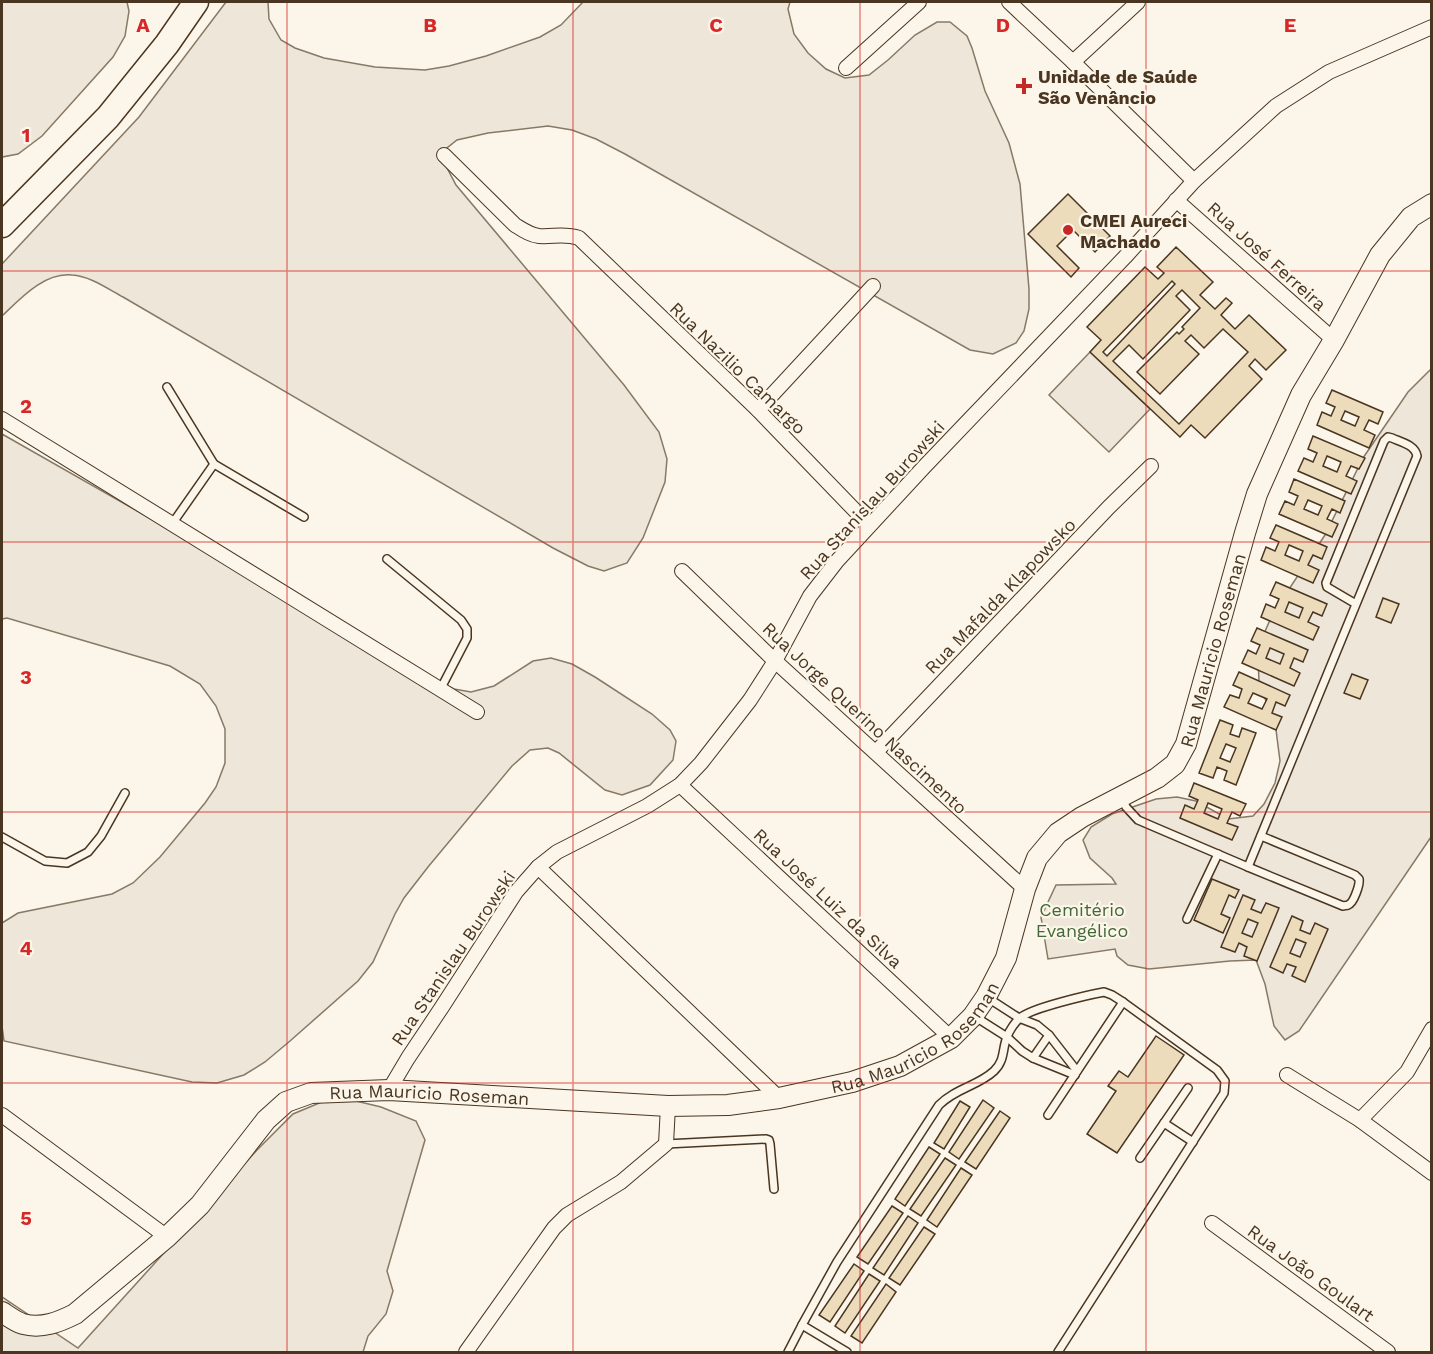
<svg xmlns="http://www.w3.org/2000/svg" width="1433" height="1354" font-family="'Work Sans',sans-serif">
	<rect width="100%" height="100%" fill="#fbf6e9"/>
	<g fill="#ede6d9" stroke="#887966" stroke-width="1.5">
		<path d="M2 2H127L129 11 125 36 113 57 42 136 18 154 2 157Z"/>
		<path d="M226 2H268L269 19 281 40 295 48 324 58 375 67 425 70 449 66 486 56 540 37 561 25 583 2H790L788 9 794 34 808 53 826 69 845 78 869 75 888 60 915 35 937 22H950L967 36 972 48 985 91 1009 143 1020 184 1029 289V309L1024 331 1016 343 993 354 970 350 625 154 596 139 572 130 548 126 488 133 457 140 447 148 445 164 456 185 624 385 659 432 667 459 665 482 643 538 627 563 604 571 588 566 553 548 123 297C108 289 90 276 72 275 44 272 20 299 2 316V264L139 117Z"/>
		<path d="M1090 352 1150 409 1109 452 1049 395Z"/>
		<path d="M1431 369V837L1299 1031 1285 1040 1274 1026 1265 984 1256 960 1230 961 1149 969 1128 965 1117 956 1115 949 1048 959 1041 917 1056 885 1116 884 1112 878 1090 858 1083 840 1091 827 1112 814 1156 799 1177 797 1196 801 1228 819 1253 816 1264 804 1275 783 1280 761 1276 730 1259 681 1258 658 1263 636 1273 613 1325 535 1363 458 1408 392Z"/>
		<path d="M2 434 420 672 454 689 471 692 494 686 533 661 551 658 572 664 595 677 652 714 670 730 676 741 673 760 650 785 622 795 605 790 559 753 548 748 530 750 512 766 428 867 404 898 395 914 373 962 358 981 290 1041 265 1062 244 1075 217 1083 192 1082 4 1041 2 1026V923L18 913 112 894 133 883 160 857 205 803 216 787 225 763V729L216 706 200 684 170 666 7 618 2 619Z"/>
		<path d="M324 1101H356L381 1107 416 1121 425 1140 387 1271 393 1291 386 1314 368 1336 363 1352H2V1297L78 1348 257 1150 293 1114Z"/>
	</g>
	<g fill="#ecdcbc" stroke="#4a3520" stroke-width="1.5" fill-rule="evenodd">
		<path d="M1068 194 1110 236 1095 252 1073 230 1057 246 1079 268 1071 277 1028 234Z"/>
		<path d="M1176 247 1213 282 1200 295 1215 309 1226 298 1232 303 1221 315 1235 329 1249 315 1286 350 1266 370 1255 359 1249 366 1262 379 1205 438 1191 425 1180 437 1090 352 1101 340 1087 327 1145 267 1158 279 1164 273 1157 267ZM1172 281 1175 284 1107 356 1103 352ZM1182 290 1200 308 1182 327 1184 329 1179 334 1177 332 1137 372 1160 394 1199 354 1185 341 1191 335 1204 348 1223 329 1248 352 1179 424 1113 361 1129 345 1143 359 1190 310 1176 296Z"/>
		<path d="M1332 390 1383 412 1378 424 1369 420 1364 430 1375 435 1369 448 1317 425 1322 412 1331 416 1335 407 1326 403ZM1345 411 1359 417 1355 426 1341 420Z"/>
		<path d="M1313 436 1365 458 1359 469 1351 466 1346 476 1357 481 1351 494 1298 471 1304 458 1313 462 1317 453 1308 449ZM1327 456 1341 462 1337 472 1323 466Z"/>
		<path d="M1294 479 1345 501 1340 513 1332 509 1327 519 1338 524 1332 537 1279 514 1285 501 1294 505 1298 496 1289 492ZM1308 500 1322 506 1318 515 1304 509Z"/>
		<path d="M1276 525 1327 547 1322 559 1313 555 1308 565 1319 570 1313 583 1261 560 1266 547 1275 551 1279 542 1270 538ZM1289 545 1303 551 1299 561 1285 555Z"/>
		<path d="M1276 582 1327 604 1322 616 1313 612 1308 622 1319 627 1313 640 1261 617 1266 604 1275 608 1279 599 1270 595ZM1289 602 1303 608 1299 618 1285 612Z"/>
		<path d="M1383 598 1399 604 1391 623 1376 617Z"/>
		<path d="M1257 628 1308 650 1303 662 1294 658 1290 668 1300 673 1294 686 1242 663 1248 650 1256 654 1260 645 1251 641ZM1270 648 1284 654 1280 664 1266 658Z"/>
		<path d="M1239 672 1290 695 1285 706 1276 702 1272 713 1282 717 1276 730 1224 707 1230 695 1239 698 1242 689 1233 685ZM1253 693 1267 699 1262 709 1248 703Z"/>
		<path d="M1352 674 1368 680 1360 699 1344 693Z"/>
		<path d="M1220 720 1233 725 1230 734 1239 737 1242 728 1256 733 1236 785 1224 780 1227 771 1217 767 1213 778 1199 773ZM1226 744 1236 748 1230 762 1220 758Z"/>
		<path d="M1194 783 1246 804 1240 816 1232 812 1227 823 1238 827 1232 840 1180 818 1185 805 1194 809 1198 800 1189 796ZM1208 803 1222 809 1218 819 1204 813Z"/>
		<path d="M1212 879 1239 890 1235 898 1229 895 1221 914 1230 918 1223 933 1194 920Z"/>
		<path d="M1243 895 1255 900 1251 909 1261 913 1266 903 1279 908 1257 961 1244 956 1247 947 1239 943 1235 952 1221 947ZM1248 919 1258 923 1252 937 1242 933Z"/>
		<path d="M1292 916 1303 921 1300 930 1310 934 1315 923 1328 929 1305 982 1292 976 1296 967 1287 964 1283 973 1270 967ZM1296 939 1306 943 1300 957 1290 953Z"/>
		<path d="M1156 1036 1184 1055 1117 1153 1087 1134 1116 1091 1108 1086 1119 1071 1128 1077Z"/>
		<path d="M983 1100 994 1108 959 1159 949 1152Z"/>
		<path d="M960 1101 970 1107 944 1149 934 1143Z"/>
		<path d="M1000 1111 1010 1118 976 1169 965 1162Z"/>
		<path d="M929 1147 940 1154 905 1206 895 1199Z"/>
		<path d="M945 1158 956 1165 921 1216 910 1209Z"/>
		<path d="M961 1168 972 1175 937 1227 927 1220Z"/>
		<path d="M892 1206 903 1213 868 1264 857 1257Z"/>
		<path d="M908 1216 918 1223 884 1275 873 1268Z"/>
		<path d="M924 1227 935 1234 900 1285 889 1278Z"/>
		<path d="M854 1264 864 1271 830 1322 819 1315Z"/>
		<path d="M869 1274 880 1281 845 1333 835 1326Z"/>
		<path d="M886 1284 896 1292 862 1343 851 1336Z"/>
	</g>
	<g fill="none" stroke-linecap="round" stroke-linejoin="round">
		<g stroke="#4a3520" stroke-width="10">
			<g id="lane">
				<path d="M167 387 214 464 304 517"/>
				<path d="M172 524 214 464"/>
				<path d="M387 559 461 620 467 629V638L440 690"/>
				<path d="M1122 798 1126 807 1138 820 1248 867 1417 456C1415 445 1401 442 1392 438L1388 437 1384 441 1326 583 1327 587 1356 604"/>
				<path d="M2 837 45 861 67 863 88 852 101 836 125 793"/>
				<path d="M1248 867 1343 906C1345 905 1347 906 1348 905 1354 903 1360 884 1359 879L1355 875 1261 836"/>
				<path d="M1187 919 1218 854"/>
				<path d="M988 998 1019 1018 1037 1025 1049 1035 1077 1071"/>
				<path d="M974 1016 1007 1037 1022 1051 1033 1058 1075 1075"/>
				<path d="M1033 1058 1049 1035"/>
				<path d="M1048 1115 1123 1002"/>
				<path d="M1164 1123 1193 1142"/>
				<path d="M666 1144 766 1139 769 1140 770 1144 774 1189"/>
				<path d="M1140 1158 1188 1088"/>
				<path d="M788 1352 802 1325"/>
				<path d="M847 1352 802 1325 837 1262 939 1105C956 1088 978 1086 994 1071 1005 1061 1002 1049 1007 1037 1009 1031 1015 1022 1020 1018 1031 1008 1088 995 1104 992L1112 995 1123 1002 1217 1070 1225 1081 1224 1093 1058 1352"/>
			</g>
		</g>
		<g stroke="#4a3520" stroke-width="16">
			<g id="street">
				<path d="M1009 2 1073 62 1194 181"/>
				<path d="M1073 62 1138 2"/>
				<path d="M846 68 919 2"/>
				<path d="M444 155 515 225C523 230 530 235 539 236 554 237 564 233 579 238L758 410 869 525"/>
				<path d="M1176 200 1334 340"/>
				<path d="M758 410 873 286"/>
				<path d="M2 419 477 712"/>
				<path d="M682 571 775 661 1025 889"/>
				<path d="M876 752 1109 507 1151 466"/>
				<path d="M680 785 951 1038"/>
				<path d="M538 867 779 1098"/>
				<path d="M1287 1075 1360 1120 1432 1173"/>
				<path d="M389 1090 408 1058 442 1007 516 892 538 867 557 852 647 806 680 785 701 763 750 700 775 661 810 596 837 561 924 467 1125 257 1194 181 1276 106 1329 72 1432 27"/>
				<path d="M2 1115 167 1237"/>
				<path d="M1360 1120 1407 1072 1432 1029"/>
				<path d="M1212 1223 1388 1352"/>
				<path d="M466 1352 554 1228 567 1215 621 1182 666 1144 668 1106"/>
			</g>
		</g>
		<g stroke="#4a3520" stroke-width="22">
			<g id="secondary">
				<path id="s1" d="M2 1312C8 1316 16 1322 23 1324 42 1329 59 1322 75 1314L167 1237 200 1205 266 1120 286 1102 311 1093 389 1090 668 1106 728 1105 779 1098 852 1082 900 1066 951 1038 973 1016 986 997 1006 958 1025 889 1037 858 1058 833 1082 817 1157 778 1175 764 1186 744 1245 533 1257 494 1301 395 1334 340 1380 255 1411 217 1432 204"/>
			</g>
		</g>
		<g stroke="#4a3520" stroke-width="27">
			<path id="highway" d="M2 225 108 117 167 44 196 2"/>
		</g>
		<use href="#lane" stroke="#fbf6e9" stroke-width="7"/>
		<use href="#street" stroke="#fbf6e9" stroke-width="14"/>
		<use href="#secondary" stroke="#fbf6e9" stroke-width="20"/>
		<use href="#highway" stroke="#fbf6e9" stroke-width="24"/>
	</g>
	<path fill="none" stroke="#d62828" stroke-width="1.5" stroke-opacity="0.55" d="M287 2V1352M573 2V1352M860 2V1352M1146 2V1352M2 271H1432M2 542H1432M2 812H1432M2 1083H1432"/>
	<g fill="#c62828" stroke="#fbf6e9" stroke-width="2">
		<path d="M1021 77h6v6h6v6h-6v6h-6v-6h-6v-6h6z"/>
		<circle cx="1068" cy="230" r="6"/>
	</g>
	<g text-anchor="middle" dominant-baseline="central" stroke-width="4.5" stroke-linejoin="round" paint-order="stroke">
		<g font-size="18" font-weight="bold" fill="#4a3520" stroke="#fbf6e9" text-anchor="start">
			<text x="1038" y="76">Unidade de Saúde<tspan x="1038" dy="21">São Venâncio</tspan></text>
			<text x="1080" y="220">CMEI Aureci<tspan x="1080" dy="21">Machado</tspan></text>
		</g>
		<g font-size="18" fill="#4a3520" stroke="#fbf6e9">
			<text transform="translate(1267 256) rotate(42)">Rua José Ferreira</text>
			<text transform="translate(738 368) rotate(44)">Rua Nazilio Camargo</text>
			<text transform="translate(872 500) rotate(-48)">Rua Stanislau Burowski</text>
			<text transform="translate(1000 596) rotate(-46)">Rua Mafalda Klapowsko</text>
			<text stroke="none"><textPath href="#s1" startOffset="1550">Rua Mauricio Roseman</textPath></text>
			<text transform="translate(865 718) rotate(43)">Rua Jorge Querino Nascimento</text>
			<text transform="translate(828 898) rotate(43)">Rua José Luiz da Silva</text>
			<text transform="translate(453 958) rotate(-56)">Rua Stanislau Burowski</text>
			<text stroke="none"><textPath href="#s1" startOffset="1028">Rua Mauricio Roseman</textPath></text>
			<text stroke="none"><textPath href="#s1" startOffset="524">Rua Mauricio Roseman</textPath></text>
			<text transform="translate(1311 1273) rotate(36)">Rua João Goulart</text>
		</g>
		<g font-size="18" fill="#436837" stroke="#fbf6e9">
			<text x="1082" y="909">Cemitério<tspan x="1082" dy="21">Evangélico</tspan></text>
		</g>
	</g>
	<g font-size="20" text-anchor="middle" font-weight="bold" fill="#d62828" stroke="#fbf6e9" stroke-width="4.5" stroke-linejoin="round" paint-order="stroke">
		<text x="143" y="32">A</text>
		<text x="430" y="32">B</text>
		<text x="716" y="32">C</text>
		<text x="1003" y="32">D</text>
		<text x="1290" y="32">E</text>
		<text x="26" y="142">1</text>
		<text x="26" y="413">2</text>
		<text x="26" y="684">3</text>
		<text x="26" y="955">4</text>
		<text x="26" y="1225">5</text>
	</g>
	<rect width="1433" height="1354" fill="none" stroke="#4a3520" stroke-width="6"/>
</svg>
